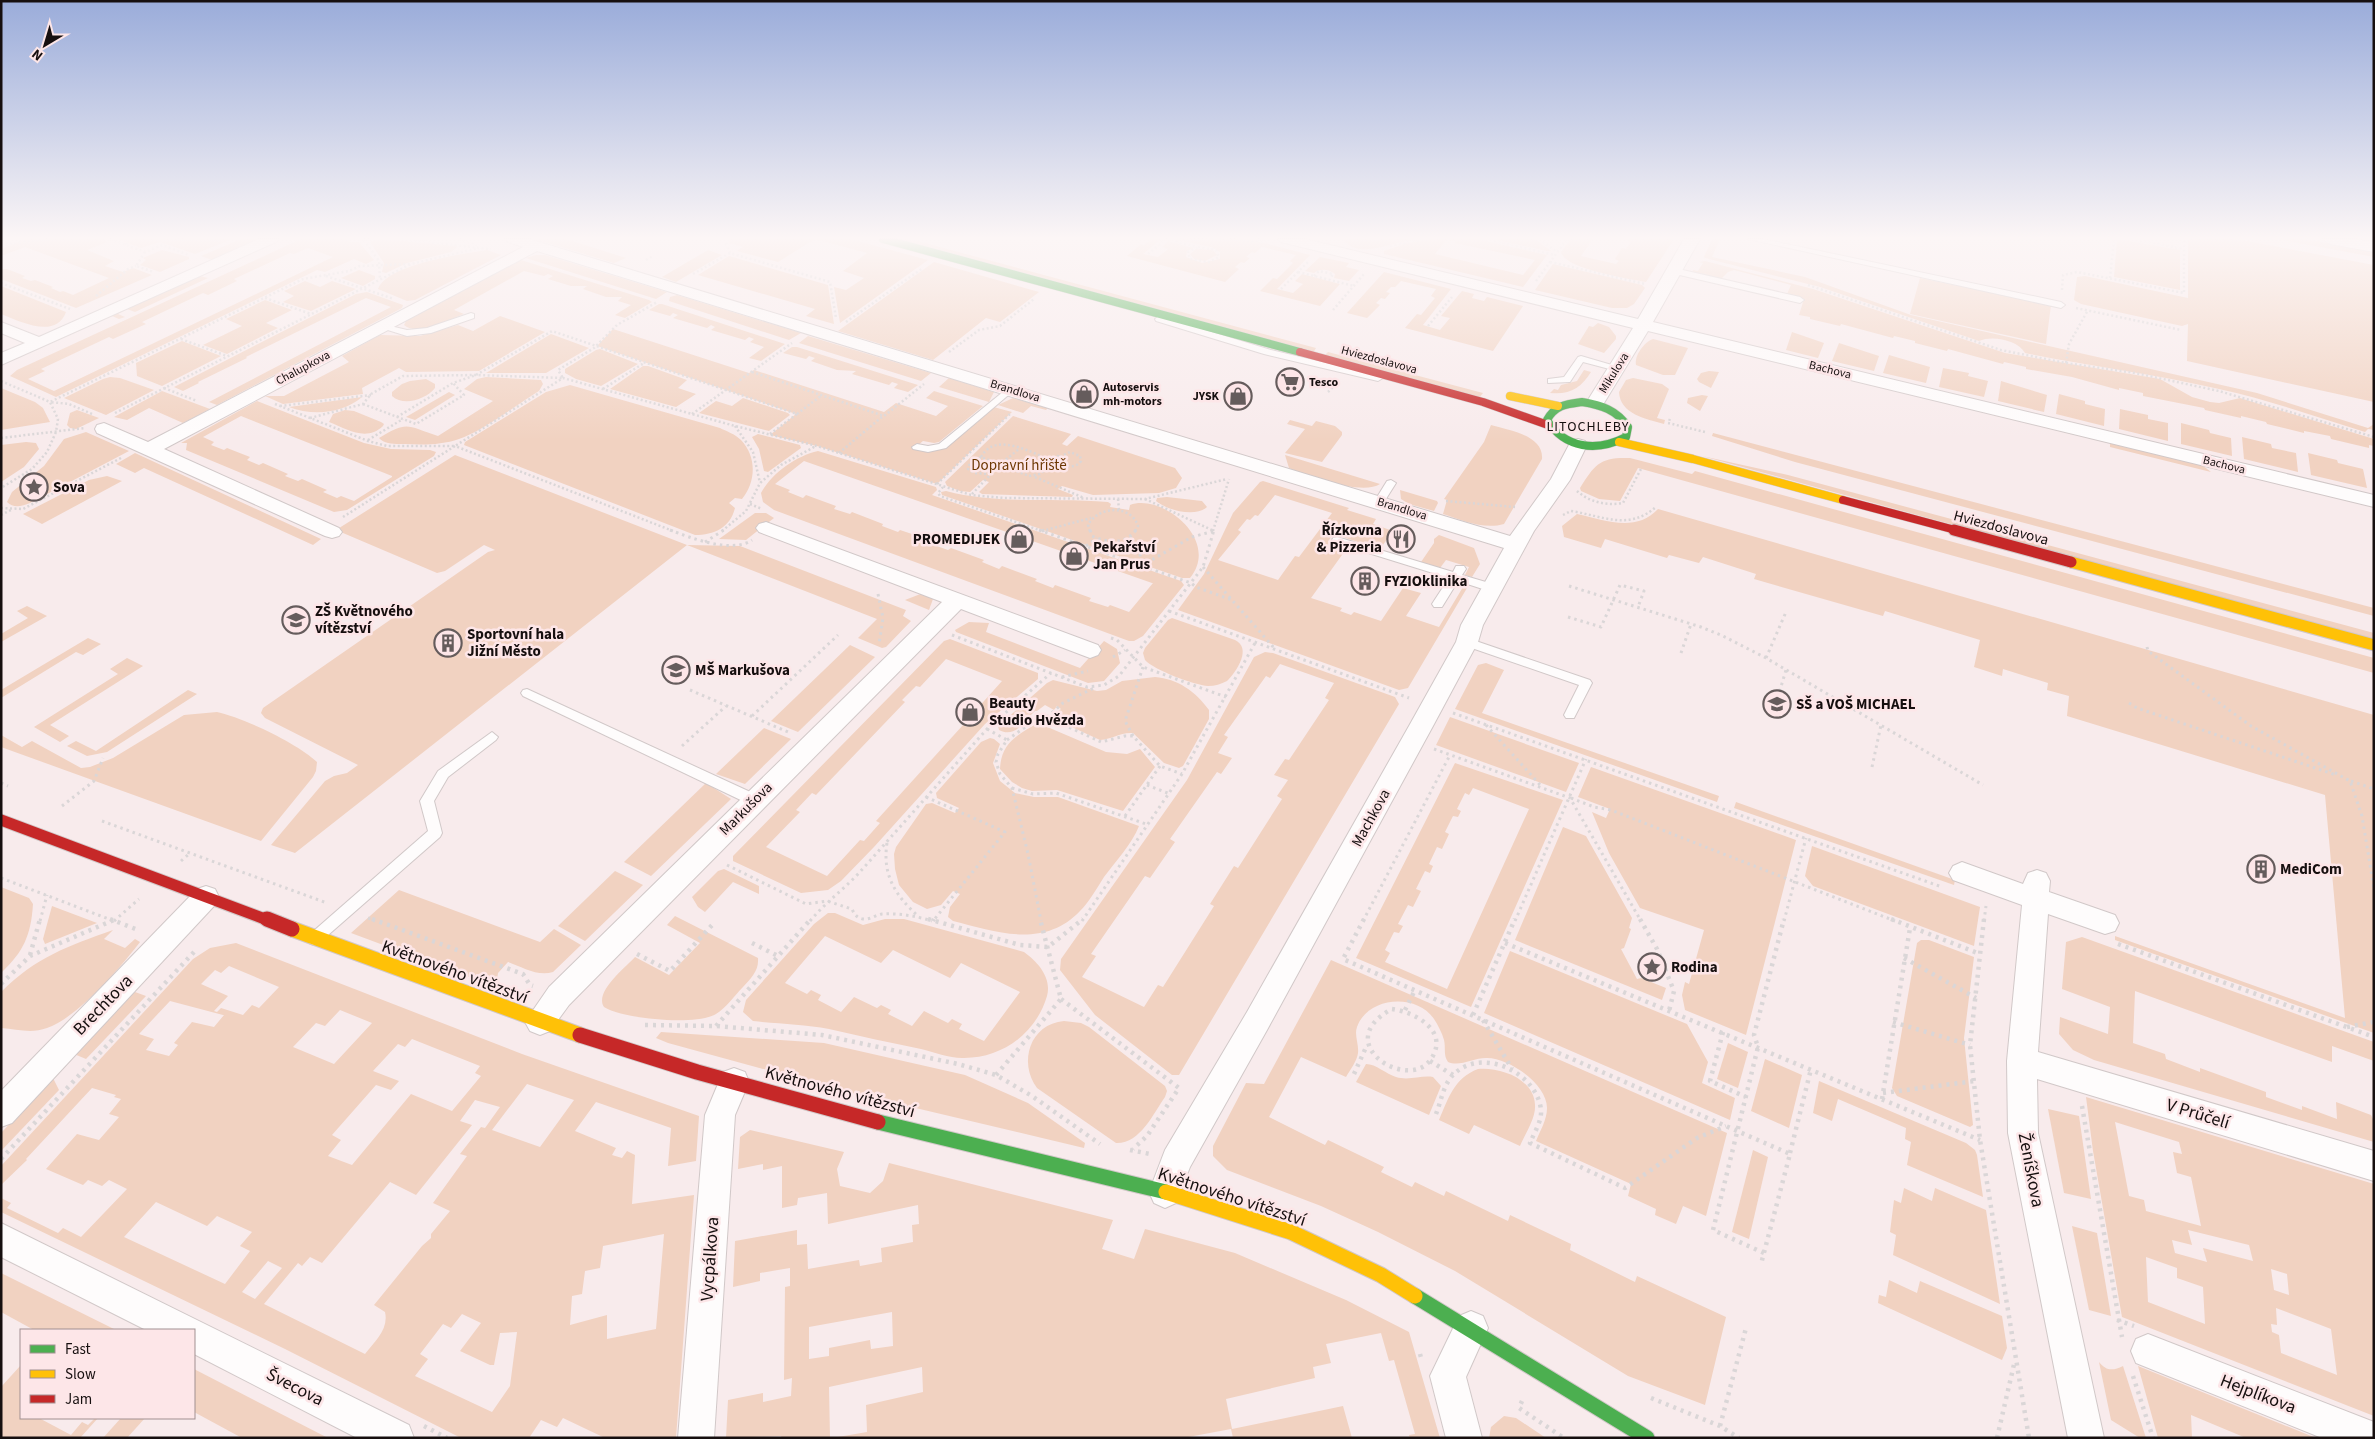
<svg xmlns="http://www.w3.org/2000/svg" width="2375" height="1439" font-family="'Source Sans 3',sans-serif">
	<rect width="100%" height="100%" fill="#f8ebec"/>
	<g fill="#f1d2c1" fill-rule="evenodd">
		<path d="M26 239H104L107 242 87 250 114 261 105 266 123 272 133 268 152 275 76 308 1 279V269H7L25 276 22 278 31 281 35 280 53 287 51 288 60 292 63 291 73 295 109 278 25 247 1 256V249Z"/>
		<path d="M117 239H232L195 254 160 242 141 248Z"/>
		<path d="M241 239H258L212 260 201 256Z"/>
		<path d="M301 239H347L350 242H359L374 260 366 264 354 259 325 272 317 270 56 397 10 376 17 370ZM308 248 333 257 54 391 28 379 45 371 41 369 109 337 113 339 146 324 142 322 203 293 208 295 237 281 234 279 290 253 294 254Z"/>
		<path d="M379 239 456 246 457 247 451 252 407 263 386 273 382 272 384 263 370 242Z"/>
		<path d="M535 239H566L626 258 614 263Z"/>
		<path d="M729 239H850L928 260 840 323 834 287 846 290 864 278 843 271 867 253 815 239 778 262 737 251 743 247 729 243Z"/>
		<path d="M893 239H910L1316 348 1313 353Z"/>
		<path d="M1152 239H1161L1143 254 1158 257 1168 249 1162 247 1168 241 1193 248 1187 251 1186 257 1202 263 1220 259V252L1211 247 1173 239H1249L1310 255 1277 289 1293 293 1303 284 1295 281 1302 274 1340 284 1320 306 1260 291 1273 278 1277 279 1293 263 1290 261 1296 255 1262 247 1255 253 1252 252 1246 257 1250 258 1244 263 1241 262 1235 267 1239 269 1225 282 1127 256 1141 244 1144 245Z"/>
		<path d="M1343 239H1369L1379 241 1381 239H1415C1395 241 1357 261 1343 239Z"/>
		<path d="M1430 239H1477L1547 255 1523 287 1384 254V251L1404 244ZM1447 239 1456 241 1455 243 1535 260 1523 275 1435 254Z"/>
		<path d="M1492 239H1535L1551 251H1547Z"/>
		<path d="M1571 239H1593L1581 256 1616 264 1619 261 1615 259 1622 248 1626 249 1631 242 1627 240 1628 239H1674L1646 282C1630 279 1564 269 1561 252Z"/>
		<path d="M1712 239H1720L1712 257 1805 277 1911 315 2257 393 2368 428 2374 424V430L2368 429 2365 432C2317 417 2269 400 2219 389 2155 374 2090 366 2025 353 2018 340 1992 335 1979 341L1820 287 1705 258 1704 257Z"/>
		<path d="M2117 239 2180 250V290L2114 277Z"/>
		<path d="M2188 239H2236L2374 265V402L2187 361 2188 324 2182 326 2081 304 2074 300 2077 277 2085 276 2188 298Z"/>
		<path d="M2277 239H2306L2374 252V257Z"/>
		<path d="M1196 249 1213 250 1217 255 1205 261 1194 259 1190 254Z"/>
		<path d="M162 250 189 257V259L160 272 140 265 146 260 143 258Z"/>
		<path d="M487 250 501 255 415 300 407 301 378 289C387 264 463 254 487 250Z"/>
		<path d="M708 250 722 255 676 282 662 277Z"/>
		<path d="M536 255H545L667 292 656 299 526 258Z"/>
		<path d="M729 256 828 285 834 324 806 316 815 309 698 275Z"/>
		<path d="M1320 257 1349 263 1346 267 1359 270 1349 281 1334 278 1335 274C1329 269 1320 268 1314 273L1305 271Z"/>
		<path d="M521 260 649 300 652 302 625 318 615 315 631 305 618 301 622 297H606L583 289 587 286H571L548 279 553 276 548 274 544 276 524 271 454 310 464 314C450 319 416 337 404 325L406 321Z"/>
		<path d="M1705 261 1813 289 2005 353 2160 379 2192 397 2210 402 2219 403 2240 398 2374 439V446L2369 445V448L2331 439 2330 436 2304 431V433L2267 424 2266 422 2241 416V418L2205 410 2204 408 2143 396V393L2119 388V390L2072 377 2026 369V367L2004 362 2003 364 1948 349 1947 351 1915 343V341L1894 336 1893 338 1841 324 1840 326 1810 319V317L1799 315 1804 299 1787 294 1791 285 1734 270 1728 272 1721 279 1692 273 1693 270 1698 271 1703 263 1699 262Z"/>
		<path d="M934 262 1039 292 1000 322 986 318 933 360 838 331Z"/>
		<path d="M1553 264 1642 285 1645 288 1634 304 1627 308H1612L1535 290Z"/>
		<path d="M359 270 375 276V279L363 286 341 278Z"/>
		<path d="M1384 272 1451 289 1423 325 1440 330 1450 318 1441 316 1462 291 1474 294 1472 298 1484 301 1487 297 1523 306 1493 351 1405 328 1417 314 1421 315 1435 298 1431 296 1436 289 1401 281 1395 287H1391L1386 292 1390 293 1385 299 1381 298 1376 303 1380 305 1367 318 1347 313Z"/>
		<path d="M200 276 208 278 135 312 127 309 118 314 125 317 119 319 112 316Z"/>
		<path d="M1920 278 2051 305 2046 344 1910 314Z"/>
		<path d="M305 281 320 287 332 281 356 289 311 311 283 302 294 296 284 291Z"/>
		<path d="M1 286 66 312C56 340 19 321 1 314Z"/>
		<path d="M367 292 403 305 402 308 217 405 209 402 391 307 366 298 246 357 247 358 198 382 199 383 183 391 174 387 356 294Z"/>
		<path d="M677 295 801 333 789 340 669 301 670 297Z"/>
		<path d="M265 300 292 310 266 323 278 328 227 354 203 345 242 326 226 319Z"/>
		<path d="M659 304H662L785 344 761 361 749 358 764 347 750 342 754 339 749 337 745 340 711 330 715 327 711 325 707 328 673 318 678 315 673 313 670 316 649 310Z"/>
		<path d="M500 316 545 332 479 371 406 372 399 368 362 388 363 394 283 404 265 396H284L349 362 342 356 380 335 420 336 458 325 473 331Z"/>
		<path d="M1598 323 1609 327 1616 336V339L1604 353 1578 344 1589 326 1593 327Z"/>
		<path d="M613 329 749 373 754 370 884 412 896 403 936 416 948 406 926 398 934 391 983 406 939 442 934 443 923 441 917 446 937 448 990 406 1012 412 937 484 817 446 770 435 796 414 597 346Z"/>
		<path d="M1792 332 1824 343 1818 358 1786 350Z"/>
		<path d="M551 334 589 348 546 373H486Z"/>
		<path d="M808 336 931 373 921 381 799 343Z"/>
		<path d="M1653 339 1688 348 1675 375H1663L1636 365C1634 356 1644 342 1653 339Z"/>
		<path d="M182 341 221 356 162 386 137 376 136 363Z"/>
		<path d="M1839 343 1879 356 1874 371 1832 361Z"/>
		<path d="M792 347H797L918 385 908 392 894 388 898 384 892 382 889 385 852 374 856 371 837 370 811 361 815 358 809 356 806 359 783 353Z"/>
		<path d="M600 349 638 364 601 386 576 379 565 373V369L596 350Z"/>
		<path d="M1328 352 1483 393 1479 398 1324 356Z"/>
		<path d="M1889 355 1930 367 1926 383 1883 373Z"/>
		<path d="M643 366H648L687 380 678 388 696 394 676 407 610 389Z"/>
		<path d="M1943 368 1969 373 1968 376 1988 381 1984 397 1939 387Z"/>
		<path d="M1584 370 1591 372C1581 388 1570 395 1550 393L1554 389 1558 390 1561 385 1577 381Z"/>
		<path d="M1709 371 1719 372 1711 388 1699 382 1697 379 1701 373Z"/>
		<path d="M110 377 120 378 154 390 106 415 64 398 103 379Z"/>
		<path d="M486 377 541 380 543 384 539 391C518 404 481 432 459 439 442 445 423 445 405 444 397 444 385 445 379 438 408 420 407 426 438 436L493 401 464 389 477 379Z"/>
		<path d="M949 378 994 392 989 402 939 387Z"/>
		<path d="M1633 378 1662 384 1669 389 1657 418 1665 420 1664 424C1646 419 1620 414 1619 392L1626 380Z"/>
		<path d="M426 379 435 384V388C426 399 404 407 392 396V392L402 384 410 381Z"/>
		<path d="M2001 381 2047 395 2044 412 1998 401Z"/>
		<path d="M570 385 720 428C726 431 735 434 741 440 757 457 756 482 742 499L735 498 729 503 735 508C730 528 714 535 695 535L464 445 465 442 546 392Z"/>
		<path d="M1 388 35 402 43 408 50 422 1 430Z"/>
		<path d="M162 391 210 409 183 423 149 408 127 420 114 417Z"/>
		<path d="M449 392 455 395 415 420 406 417Z"/>
		<path d="M2059 394 2085 401V404L2105 409 2104 426 2056 414Z"/>
		<path d="M1702 395 1708 396 1700 411 1687 403 1688 398Z"/>
		<path d="M362 397C342 414 312 416 289 407Z"/>
		<path d="M743 398 788 413 790 415 769 431 699 413 716 401 732 406Z"/>
		<path d="M1013 398 1048 408 1046 410 1031 406 1023 413 998 405Z"/>
		<path d="M257 401 364 443 391 449 430 450 436 452 434 456 347 510 334 512 186 450 187 443H181ZM241 416 392 476V477L354 501 341 496 337 498 323 492 327 490 302 479 298 481 285 476 288 474 263 463 259 465 247 460 250 457 227 448 224 450 211 445 214 442 203 437Z"/>
		<path d="M2120 409 2148 415V419L2168 423V441L2119 429Z"/>
		<path d="M77 410 99 418 76 429 70 428 67 425 70 413Z"/>
		<path d="M345 410 354 411 381 422 384 424 383 426C366 442 347 429 329 422L333 414Z"/>
		<path d="M1013 416 1071 434 1062 444 1067 446 1078 436 1175 468 1182 478 1176 488 1159 493 1093 495 1062 486 1058 489 1073 495 1072 497 982 494 979 492 989 482 983 480 970 492 960 491 947 486 945 482Z"/>
		<path d="M1290 420 1312 426 1316 421 1335 426 1342 432V435L1322 462 1285 453 1305 429 1287 424Z"/>
		<path d="M2181 423 2209 430 2210 433 2231 438 2232 456 2181 444Z"/>
		<path d="M1491 425C1508 430 1544 435 1542 459L1504 524C1484 530 1461 520 1443 514L1447 500 1444 499 1484 442Z"/>
		<path d="M86 432 129 451 30 503C22 506 14 509 7 502L12 492 44 466 64 439Z"/>
		<path d="M1713 433 2374 608V616L1795 462 1712 436Z"/>
		<path d="M758 434 800 445 801 448 768 472 764 471 759 449 752 437Z"/>
		<path d="M2242 437 2271 444 2272 448 2296 453 2298 472 2244 459Z"/>
		<path d="M26 442 36 443 39 449 24 467 1 482V445Z"/>
		<path d="M2110 443 2202 465 2211 472 2110 447Z"/>
		<path d="M818 451 936 487 937 490 932 495 1181 581 1184 585 1143 636 1134 641H1129L774 510 763 502 761 493C772 473 796 456 818 451ZM804 461 1152 583H1153L1129 612 1110 605 1108 607 1089 601 1091 598 1055 585 1053 588 1035 581 1037 579 1002 566 999 569 982 562 984 560 951 548 948 550 931 544 933 541 900 530 898 532 882 526 883 524 852 512 850 514 834 509 836 506 806 495 803 498 788 492 790 490 775 484Z"/>
		<path d="M135 453 321 539 313 545 144 468 135 473 116 464Z"/>
		<path d="M2308 453 2337 460 2338 463 2363 469 2367 488 2311 475Z"/>
		<path d="M455 455 687 545 740 546 906 610 903 616 911 621 886 647 882 648 858 638 877 619 687 545 295 853 271 845 325 781 334 776 347 773 358 765 265 718 261 713 263 708 488 552 495 550 484 545 445 571 437 573 336 530Z"/>
		<path d="M1285 455 1380 484C1362 496 1309 476 1289 468Z"/>
		<path d="M1702 456 1788 475 2374 633V640Z"/>
		<path d="M1630 458 1692 474 1695 471 2374 658V673L1638 468 1620 501 1599 499 1581 491 1580 488C1595 464 1600 457 1630 458Z"/>
		<path d="M107 476 122 481 42 524 23 514 89 480Z"/>
		<path d="M1263 481 1349 508 1347 510 1376 519 1373 524 1393 531 1380 549 1333 534 1328 542 1347 548 1311 598 1342 608 1340 611 1351 615 1354 612 1381 621 1403 588 1421 593 1406 616 1439 627 1463 587 1467 588 1408 688 1399 690 1178 610 1204 574 1233 513 1260 482ZM1275 495 1332 513 1299 557 1295 556 1278 580 1218 560 1241 532 1238 530 1247 519 1250 520 1255 515 1258 516Z"/>
		<path d="M1400 490 1437 501 1438 503 1434 511 1409 504 1401 499Z"/>
		<path d="M946 491C999 505 1054 497 1108 502L1111 504 1110 507 1129 510 1130 505C1162 493 1221 540 1190 578H1182L942 495 941 492Z"/>
		<path d="M1167 497 1202 501 1207 507C1195 518 1167 510 1156 501L1157 498Z"/>
		<path d="M1658 509 2374 715V1033L2115 940V936L2345 1018 2325 795 2067 716 2069 696 2047 690 2048 683 2003 669 2002 676 1974 667 1980 640 1885 611 1883 616 1754 579 1756 574 1703 557 1699 563 1669 555 1667 558 1605 539 1601 548 1564 537 1562 526 1577 514C1604 520 1636 533 1658 509Z"/>
		<path d="M755 513H766L774 518 746 540 719 539Z"/>
		<path d="M1439 535 1474 548 1480 564 1472 577 1465 575 1469 567 1446 560 1440 568 1421 562 1434 543V539Z"/>
		<path d="M923 593 931 595 933 599 929 610 905 600Z"/>
		<path d="M27 606 47 616 1 642V634L28 618 17 611Z"/>
		<path d="M1172 618 1235 640C1252 648 1237 671 1227 681 1221 684 1215 686 1208 686 1194 685 1154 670 1145 660L1143 653 1145 648 1168 620Z"/>
		<path d="M969 622 989 623 986 632 1080 668 1104 641 1117 649 1120 663 1104 681 1088 683 956 632 955 630Z"/>
		<path d="M88 638 101 644 83 655 76 652 1 698V690Z"/>
		<path d="M950 639 1038 673V679L985 724 874 847 841 881 828 890 801 893 733 861V856L944 641ZM946 659 1002 681 976 710 980 712 967 727 963 725 876 821 880 823 864 841 860 840 827 876 766 847 800 812 796 810 812 793 816 795 905 702 902 700 916 686 920 687Z"/>
		<path d="M850 645 875 657 798 732 771 721Z"/>
		<path d="M1265 652 1273 653 1395 697 1399 704 1179 1075H1172L1095 1015 1060 970 1061 959 1187 780 1254 657ZM1280 664 1334 683 1325 698 1329 700 1289 760 1285 759 1274 775 1288 780 1277 796 1282 799 1238 868 1234 866 1210 904 1214 906 1163 987 1158 985 1144 1007 1082 977 1096 956 1091 954 1145 876 1150 878 1175 842 1170 839 1217 772 1221 774 1232 758 1218 753 1228 737 1224 735 1266 676 1270 678Z"/>
		<path d="M127 658 143 666 50 725 69 736 60 742 34 727 118 674 110 669Z"/>
		<path d="M1486 663 1504 670 1482 713 1719 796 1717 802 1455 709 1478 665Z"/>
		<path d="M1155 677C1178 679 1195 691 1209 710V719L1183 766 1179 768 1164 763 1133 733C1120 732 1113 739 1100 740L1050 717 1061 709 1057 706 1054 710 1045 705 1037 711H1035C1026 719 1016 739 999 730L998 726 1047 683 1053 680 1097 691 1106 690 1122 681Z"/>
		<path d="M188 690 197 694 107 752 87 756 67 746 76 741 96 751Z"/>
		<path d="M217 712C244 718 297 743 317 762L316 771 313 777 261 841 1 747V735L22 747 32 741 81 768 90 767 113 758 184 715Z"/>
		<path d="M1450 717 1579 763 1566 792 1436 745Z"/>
		<path d="M1038 723 1106 752 1127 754 1140 749 1155 767 1123 811 1057 790 1032 791 1022 788 1012 782 1000 769C1001 743 1017 735 1038 723Z"/>
		<path d="M764 728 791 739 745 784 716 774Z"/>
		<path d="M990 738 994 739 1000 744 993 763 1000 781 1015 793 1034 797H1058L1139 826C1132 844 1116 861 1104 877 1097 888 1089 902 1080 911 1044 949 996 932 953 921L948 917 950 907 960 894 953 891 941 905 927 909 913 902 899 885 895 869 894 854 896 847 926 804 932 803 955 813 959 808 937 798 936 793 981 742Z"/>
		<path d="M1455 763 1563 800 1471 1007 1356 958ZM1473 788 1529 809 1447 989 1385 962 1390 953 1385 950 1394 932 1399 933 1403 926 1398 924 1408 905 1413 907 1421 891 1416 889 1425 871 1430 873 1433 866 1429 864 1437 847 1442 849 1449 834 1445 832 1453 816 1458 817 1461 811 1457 809 1465 793 1469 795Z"/>
		<path d="M1591 767 1796 840 1746 1035 1685 1010 1682 995 1685 982 1689 984 1704 930 1640 908 1609 853 1592 812 1606 818 1610 809 1578 797Z"/>
		<path d="M706 783 731 799 651 876 624 862Z"/>
		<path d="M1736 802 1955 880 1954 885 1734 808Z"/>
		<path d="M1563 827 1586 836 1632 918 1629 928 1631 929 1624 948 1621 949 1637 979 1641 978 1666 988 1662 1000 1515 940Z"/>
		<path d="M1812 846 1980 907 1974 946 1813 886 1805 876Z"/>
		<path d="M724 869 759 886V894L733 882 705 912 698 907 692 897 718 871Z"/>
		<path d="M615 871 643 885 585 941 558 926Z"/>
		<path d="M1 887 29 898 33 904C31 936 23 952 1 973Z"/>
		<path d="M399 890 540 942 554 929 581 945 553 972C538 977 522 967 508 962L498 973 496 987 351 933Z"/>
		<path d="M52 906 97 923 45 944 43 939Z"/>
		<path d="M828 913H835L863 925 885 919H904L1024 952C1038 962 1052 978 1047 996 1036 1034 1001 1059 962 1058 949 1058 934 1052 921 1049 891 1043 860 1036 829 1029 804 1024 778 1024 753 1021L743 1012 746 1000 814 924ZM825 936 881 963 893 950 950 978 961 963 1020 992 984 1041 959 1029 962 1024 952 1019 948 1023 924 1011 912 1026 888 1014 891 1010 881 1005 877 1008 854 997 841 1012 818 1000 821 995 811 990 807 994 785 983Z"/>
		<path d="M675 916 758 958C759 971 751 978 743 987 734 996 726 1008 716 1014 696 1026 623 1019 604 1007 594 992 625 968 635 957L669 975 700 943 667 925Z"/>
		<path d="M113 930 104 939 125 948 135 939 140 942C121 967 77 1018 47 1028 31 1034 17 1029 1 1028V992C36 957 68 946 113 930Z"/>
		<path d="M2082 937 2374 1042V1061L2332 1046V1062L2135 991 2133 1043 2165 1054 2166 1059 2200 1072V1068L2266 1092V1097L2302 1110V1106L2337 1119 2336 1102 2371 1115 2374 1121V1142L2094 1060 2073 1050 2059 1034 2060 1017 2108 1034 2110 1007 2062 989 2066 942Z"/>
		<path d="M1921 940H1929L1974 957 1964 1038 1973 1125 1970 1127 1897 1096 1892 1088 1917 943Z"/>
		<path d="M236 943 522 1054 699 1116 696 1161 668 1166 671 1128 596 1102 575 1131 616 1148 612 1155 622 1158 627 1151 635 1155 632 1204 694 1195 676 1438H605L563 1418 557 1427 541 1420 529 1438H461L285 1349 1 1212V1198L11 1203 7 1208 58 1233 63 1228 81 1237 127 1189 109 1180 102 1186 88 1180 83 1185 46 1169 77 1134 99 1140 119 1117 109 1114 121 1099 114 1097 116 1095 92 1088 26 1159 27 1160 1 1185V1166L193 959 210 948ZM229 966 279 987 259 1008 252 1005 243 1015 221 1008 217 1012 214 1011 228 996 201 984 215 970 221 973ZM170 1001 223 1015H224L214 1027 192 1022 174 1043 178 1045 169 1056 146 1050 154 1039 139 1034ZM340 1010 372 1023 334 1064 293 1047 316 1023 325 1026ZM412 1039 480 1066 475 1073 481 1076 452 1111 411 1094 352 1165 328 1156 341 1140 332 1135 376 1085 391 1090 399 1081 373 1071 398 1044 405 1047ZM527 1084 574 1100 540 1147 492 1130ZM475 1100 500 1107 485 1128 481 1127 460 1154 467 1156 433 1203 450 1211 431 1234V1238L422 1246 374 1305 385 1312C389 1329 375 1341 365 1354L264 1304 298 1263 302 1266 310 1257 322 1263 390 1182 416 1195 472 1125 460 1121ZM156 1202 207 1226 217 1216 252 1232 240 1246 250 1251 225 1284 124 1237ZM664 1234 656 1329 607 1339V1315L570 1325 572 1296 582 1294 585 1271 600 1268 603 1246ZM268 1261 282 1268 255 1299 242 1292ZM462 1314 481 1323 460 1351 490 1365H494L500 1333 517 1332 510 1386 492 1412 415 1376 428 1359 420 1354 443 1324 451 1328Z"/>
		<path d="M1510 951 1687 1024 1708 1062 1702 1083 1735 1098 1730 1120 1484 1013Z"/>
		<path d="M1331 960 1727 1133 1706 1216 1683 1206 1676 1224 1655 1215 1656 1209 1628 1196 1631 1184 1536 1141C1540 1131 1547 1120 1547 1108 1547 1084 1508 1057 1486 1058 1473 1058 1460 1067 1448 1062 1443 1055 1446 1048 1444 1040 1442 1033 1438 1025 1434 1019 1417 993 1368 996 1357 1027 1354 1035 1359 1044 1358 1053 1357 1061 1350 1070 1346 1077L1301 1057 1269 1117 1325 1145 1328 1140 1384 1167 1381 1172 1412 1187 1415 1182 1444 1196 1446 1191 1508 1221 1510 1215 1571 1244 1570 1250 1635 1282 1637 1276 1726 1317 1705 1405 1628 1376 1455 1271 1378 1232 1321 1206 1227 1170 1213 1156V1146L1246 1083 1264 1084Z"/>
		<path d="M135 992 146 996 86 1059 74 1054Z"/>
		<path d="M1064 1021 1081 1023 1089 1027 1165 1086 1167 1091 1165 1097C1153 1114 1140 1144 1116 1143L1037 1088C1018 1062 1030 1024 1064 1021Z"/>
		<path d="M661 1032 824 1043 965 1075 1028 1103 1085 1143 1084 1148 848 1092 668 1043 656 1038Z"/>
		<path d="M1728 1043 1748 1052 1738 1088 1717 1079Z"/>
		<path d="M1765 1059 1802 1075 1789 1128 1751 1111Z"/>
		<path d="M1366 1064C1376 1064 1386 1074 1396 1077 1409 1081 1421 1075 1433 1077L1441 1086 1429 1115 1356 1082Z"/>
		<path d="M1478 1069C1499 1067 1534 1078 1535 1105 1536 1118 1525 1134 1520 1146L1474 1125 1469 1134 1439 1120C1448 1099 1454 1078 1478 1069Z"/>
		<path d="M53 1078 59 1090 1 1151V1133Z"/>
		<path d="M1819 1081 1966 1143 1975 1150 1977 1155 1983 1197 1907 1165 1911 1142 1905 1139 1906 1128 1838 1099 1832 1121 1813 1113Z"/>
		<path d="M2086 1097 2374 1184V1416L2122 1317 2093 1151ZM2115 1122 2179 1142 2182 1154 2173 1152 2177 1173 2191 1177 2201 1226 2146 1211 2144 1200 2129 1196ZM2188 1230 2249 1245 2253 1261 2203 1248 2207 1262 2175 1253 2172 1240 2192 1245ZM2146 1257 2177 1268V1278L2203 1287 2205 1324 2148 1302ZM2271 1269 2287 1274 2289 1295 2274 1290ZM2276 1308 2331 1329 2337 1375 2281 1353 2279 1335 2272 1332 2271 1324 2277 1325Z"/>
		<path d="M2048 1109 2079 1116 2091 1199 2064 1193Z"/>
		<path d="M750 1130 844 1152 837 1169 840 1186 870 1193 883 1181 889 1163 1113 1220 1102 1249 1134 1259 1145 1229 1235 1253 1346 1300 1409 1332 1440 1438H1410L1409 1435 1415 1434 1394 1360 1389 1361 1381 1333 1326 1344 1331 1363 1313 1367 1315 1378 1226 1399 1232 1429 1343 1406 1352 1438H1233L1231 1429 1183 1438H832L867 1432 866 1405 923 1392 922 1367 829 1387 830 1438H782L781 1436 726 1438 728 1400 763 1393V1402L791 1396 792 1378 784 1380 785 1287 790 1286V1268L760 1273V1281L733 1287 735 1241 797 1230V1245L807 1244 808 1269 859 1260 860 1266 882 1262 881 1248 913 1242 912 1225 919 1224 918 1205 828 1224 827 1193 798 1198 797 1205 782 1208V1166L763 1170V1164L738 1169 740 1137ZM892 1312 893 1346 871 1349 870 1340 829 1348V1356L809 1359V1327Z"/>
		<path d="M1753 1150 1768 1157 1749 1239 1732 1232Z"/>
		<path d="M1904 1188 1932 1201 1935 1188 1986 1210 2000 1304 1893 1255 1896 1235 1890 1232 1894 1200 1901 1203Z"/>
		<path d="M2072 1226 2097 1233 2111 1316 2089 1310Z"/>
		<path d="M1 1273 116 1330H34L1 1312Z"/>
		<path d="M1889 1280 1917 1293 1920 1281 2002 1316 2007 1348 2002 1360 1878 1303 1879 1295 1886 1297Z"/>
		<path d="M2099 1362C2106 1371 2113 1371 2123 1366L2146 1438H2140L2111 1420Z"/>
		<path d="M21 1365V1418H39L71 1435 82 1422 88 1425 95 1418H98L80 1438H1V1387Z"/>
		<path d="M2138 1366 2316 1438H2246L2191 1415 2192 1438H2158Z"/>
		<path d="M194 1369 328 1438H242L194 1412Z"/>
		<path d="M1504 1416 1516 1418 1546 1438H1489L1491 1427Z"/>
		<path d="M121 1418H145L127 1438H103Z"/>
	</g>
	<g fill="none" stroke-linecap="round" stroke-linejoin="round">
		<g stroke="#d1c8c8" stroke-width="2">
			<g id="lane">
				<path d="M1748 239H1763L2061 302 2065 305 2061 308Z"/>
				<path d="M1674 268 1800 297 1804 300 1800 303 1671 273V269Z"/>
				<path d="M471 313 474 314V318L431 333 407 336 378 327 382 324 407 330 427 328Z"/>
				<path d="M1159 316 1271 350 1381 376 1383 378 1378 381 1264 354 1156 321 1155 319Z"/>
				<path d="M1581 356 1622 368 1617 371 1583 362 1570 382 1548 383V379L1564 377 1578 357Z"/>
				<path d="M1009 387 1014 390 1012 392 946 448 928 452 913 449 912 447 917 444 928 446 939 444Z"/>
				<path d="M1391 480 1396 483 1384 502 1383 504H1375L1374 502 1387 481Z"/>
				<path d="M1337 537 1453 572 1456 566H1464L1466 569 1462 575 1496 585 1498 588 1492 592 1458 581 1442 607H1434L1432 604 1449 578 1333 542 1332 540 1333 538Z"/>
				<path d="M1467 638 1590 680 1592 683 1574 718H1566L1564 715 1579 685 1463 645 1461 642Z"/>
				<path d="M527 689 759 796 761 800 759 804H749L523 696 521 693 523 690Z"/>
				<path d="M492 732 498 737 496 740 448 777 434 801 442 833 440 837 319 943 314 945 309 943 307 939 309 935 428 831 420 801 438 771Z"/>
			</g>
		</g>
		<g stroke="#d1c8c8" stroke-width="2">
			<g id="street">
				<path d="M259 239H279L276 242 1 365V353L25 343 1 333V322L39 337Z"/>
				<path d="M505 239H529L1510 536 1551 479 1571 441 1578 439 1585 441 1587 445 1570 480 1534 531 1483 625 1478 642 1433 726 1267 1030 1190 1167 1176 1203 1165 1208 1154 1203 1149 1192 1165 1150 1247 1012 1409 726 1456 642 1461 625 1504 548 537 251 164 449 339 528 342 532 339 536 332 538 325 536 97 433 95 429 97 425 104 423 148 442 523 247 508 242Z"/>
				<path d="M1278 239H1305L1638 319 1684 239H1700L1653 322 2374 495V507L1648 331 1604 403 1601 407H1589L1586 403 1633 328 1281 242Z"/>
				<path d="M2322 239H2355L2374 242V252L2330 244Z"/>
				<path d="M766 522 1098 645 1101 650 1098 655 1090 658 1082 655 961 609 569 1005 550 1031 540 1035 530 1031 525 1022 549 987 942 602 759 532 756 528 759 524Z"/>
				<path d="M1962 862 2023 884 2028 873 2037 870 2046 873 2050 881 2049 892 2115 915 2119 923 2115 931 2105 934 2048 914 2038 1052 2374 1151V1181L2037 1079 2038 1133 2104 1438H2068L2008 1133 2007 1061 2022 905 1953 880 1949 873 1953 866Z"/>
				<path d="M206 886 215 889 219 897 215 905 12 1123 1 1127V1091L197 889Z"/>
				<path d="M734 1068 745 1072 749 1082 735 1115 714 1438H678L705 1115 723 1072Z"/>
				<path d="M1 1223 409 1425 414 1438H357L194 1354V1330H146L1 1257Z"/>
				<path d="M1471 1311 1483 1316 1488 1328 1466 1377 1482 1438H1446L1430 1376 1459 1316Z"/>
				<path d="M2148 1334 2374 1422V1438H2322L2136 1363 2131 1351 2136 1339Z"/>
			</g>
		</g>
		<g stroke="#d1c8c8" stroke-width="9">
			<g id="fast-far1">
				<path d="M883 239 1300 352"/>
				<path d="M1582 402C1601 405 1617 410 1628 427L1626 437C1597 452 1565 449 1547 420 1555 405 1567 404 1582 402Z"/>
			</g>
		</g>
		<g stroke="#d1c8c8" stroke-width="17">
			<g id="fast">
				<path d="M878 1122 1166 1192"/>
				<path d="M1415 1296 1647 1438"/>
			</g>
		</g>
		<g stroke="#d1c8c8" stroke-width="9">
			<g id="slow-far2">
				<path d="M1510 396 1558 406"/>
				<path d="M1619 442 1693 459 1843 500"/>
			</g>
		</g>
		<g stroke="#d1c8c8" stroke-width="13">
			<path id="slow-far1" d="M2071 562 2374 645"/>
		</g>
		<g stroke="#d1c8c8" stroke-width="17">
			<g id="slow">
				<path d="M292 929 580 1035"/>
				<path d="M1166 1192 1291 1232 1381 1275 1415 1296"/>
			</g>
		</g>
		<g stroke="#d1c8c8" stroke-width="9">
			<g id="jam-far2">
				<path d="M1300 352 1483 402 1548 425"/>
				<path d="M1843 500 1959 531"/>
			</g>
		</g>
		<g stroke="#d1c8c8" stroke-width="13">
			<g id="jam-far1">
				<path d="M1954 530 2071 562"/>
				<path d="M1 820 270 921"/>
			</g>
		</g>
		<g stroke="#d1c8c8" stroke-width="17">
			<g id="jam">
				<path d="M267 919 292 929"/>
				<path d="M580 1035 697 1072 878 1122"/>
			</g>
		</g>
		<g stroke="#dad6d7" stroke-width="2.5" stroke-dasharray="2 2.5" stroke-linecap="butt">
			<path d="M110 239 145 252 162 245 189 255"/>
			<path d="M159 239 219 241"/>
			<path d="M354 239H369"/>
			<path d="M401 239 491 249"/>
			<path d="M459 239 477 245"/>
			<path d="M724 239 730 253"/>
			<path d="M1166 239H1227L1263 242"/>
			<path d="M1257 239 1266 241"/>
			<path d="M1485 239 1555 255"/>
			<path d="M1539 239 1557 252"/>
			<path d="M2131 239 2184 249"/>
			<path d="M364 240 379 261 380 280"/>
			<path d="M1171 240 1197 247"/>
			<path d="M1 241 8 243"/>
			<path d="M291 243 299 239"/>
			<path d="M1 245 50 239"/>
			<path d="M126 245 127 239"/>
			<path d="M1390 246 1424 239"/>
			<path d="M1198 247 1216 250 1219 257 1209 262 1190 259 1188 252Z"/>
			<path d="M145 252 136 266 154 272"/>
			<path d="M1148 254 1166 239"/>
			<path d="M646 260 653 256"/>
			<path d="M1550 262 1645 284"/>
			<path d="M1298 272 1354 286"/>
			<path d="M693 274 730 253 830 282 836 318"/>
			<path d="M326 276 394 299"/>
			<path d="M1314 276 1319 271 1333 274 1330 279"/>
			<path d="M2110 278 2114 239"/>
			<path d="M1536 281 1567 239"/>
			<path d="M1 283 70 309"/>
			<path d="M1808 285 2001 350 2066 363 2135 373 2219 391 2374 437"/>
			<path d="M1281 289 1309 261"/>
			<path d="M2062 290 2063 275 2077 272 2184 293V239"/>
			<path d="M96 296 128 269 136 266"/>
			<path d="M265 298 311 314"/>
			<path d="M2076 308 2181 330"/>
			<path d="M1333 310 1364 274"/>
			<path d="M846 322 923 268"/>
			<path d="M1428 326 1452 297"/>
			<path d="M181 339 227 356"/>
			<path d="M949 352 979 330 1000 326 1034 299"/>
			<path d="M2066 363 2069 344 2088 310"/>
			<path d="M752 372 884 416 924 384"/>
			<path d="M1 381 50 402 58 419 56 432 47 452 32 469 1 488"/>
			<path d="M164 388 197 401"/>
			<path d="M603 389 644 363"/>
			<path d="M1328 392 1335 385"/>
			<path d="M275 404 368 441 387 446H455L563 378 735 426 817 446 971 495 1004 498 1145 499 1227 479"/>
			<path d="M363 404 416 424 464 395 453 383"/>
			<path d="M280 406 371 395"/>
			<path d="M115 413 411 264 479 248"/>
			<path d="M92 414 69 404 50 402 303 279 349 271 360 266 411 264"/>
			<path d="M692 414 792 343"/>
			<path d="M797 414 822 395"/>
			<path d="M397 417 453 383 476 375 552 331 797 414 770 434"/>
			<path d="M310 418 363 404 371 394 403 376 476 375 563 378 558 370 594 348 617 325 657 302"/>
			<path d="M1670 419 1668 423 1705 432"/>
			<path d="M735 426 753 452 760 483"/>
			<path d="M1 438 85 428"/>
			<path d="M368 440 403 419"/>
			<path d="M839 453 883 416"/>
			<path d="M1058 456 1062 458V464L1058 466 1048 465V459Z"/>
			<path d="M981 457 970 463 968 469 975 473 988 474 1019 449"/>
			<path d="M1060 457 1070 452 1080 456 1081 461C1076 468 1069 467 1062 464"/>
			<path d="M1048 459C1028 451 995 432 981 457L1029 476 1040 474 1050 465"/>
			<path d="M1035 477 1084 498"/>
			<path d="M937 484 1011 413"/>
			<path d="M943 487 938 493 940 496 1042 531"/>
			<path d="M1577 491C1589 502 1607 506 1623 503L1642 467"/>
			<path d="M972 494 993 472"/>
			<path d="M1118 499 1119 510"/>
			<path d="M1145 499 1214 531"/>
			<path d="M1446 501 1515 507"/>
			<path d="M750 504 762 509"/>
			<path d="M1 508 23 509 121 458"/>
			<path d="M1 515 13 509"/>
			<path d="M1563 515 1571 511C1603 516 1628 531 1656 507"/>
			<path d="M343 517 455 446 673 531"/>
			<path d="M722 531 746 511 760 483 781 465 816 446"/>
			<path d="M1042 531 1091 518"/>
			<path d="M1090 531 1088 525C1098 506 1131 504 1138 526L1135 531"/>
			<path d="M1213 531 1229 479"/>
		</g>
		<g stroke="#dad6d7" stroke-width="3" stroke-dasharray="2.5 4" stroke-linecap="butt">
			<path d="M670 530C691 538 732 554 752 540"/>
			<path d="M1039 530 1191 583 1196 587 1232 600"/>
			<path d="M1090 530 1092 536C1107 543 1125 545 1136 530"/>
			<path d="M1042 531 1045 530"/>
			<path d="M1130 537 1145 564"/>
			<path d="M705 542 724 530"/>
			<path d="M1086 546 1097 538"/>
			<path d="M1141 566 1192 537 1214 531"/>
			<path d="M1203 567 1275 649"/>
			<path d="M1569 586 1701 627 1723 636 1766 658 1983 785"/>
			<path d="M878 594 883 618 879 644"/>
			<path d="M1169 611 1409 698"/>
			<path d="M1568 617 1601 627 1620 585 1644 591 1638 607"/>
			<path d="M952 635 1087 687 1104 685 1119 676 1203 567 1214 530"/>
			<path d="M1111 638 1117 640 1143 667 1226 697"/>
			<path d="M2147 647 2148 651 2251 726 2350 781 2362 816 2374 889"/>
			<path d="M1681 653 1691 624"/>
			<path d="M1113 657 1125 650"/>
			<path d="M1766 658 1786 612"/>
			<path d="M1062 677 1088 671"/>
			<path d="M690 690 788 732"/>
			<path d="M2129 703 2137 708 2336 775"/>
			<path d="M1774 710 1786 670"/>
			<path d="M1453 713 1942 887"/>
			<path d="M752 716 838 635"/>
			<path d="M1047 717 1063 703 1094 688"/>
			<path d="M1486 725 1542 787"/>
			<path d="M987 729 1007 740 998 754 996 762 1000 774 1012 788 1028 854 1041 921"/>
			<path d="M1133 736 1125 721 1143 667"/>
			<path d="M1007 740 1038 718 1047 717 1101 742 1125 736H1133L1160 766 1182 774"/>
			<path d="M682 746 726 706"/>
			<path d="M1434 749 1570 798 1641 921"/>
			<path d="M1872 767 1881 725"/>
			<path d="M2351 781 2374 789"/>
			<path d="M1 783 8 786"/>
			<path d="M1147 785 1170 794"/>
			<path d="M1012 788 1033 794 1056 793 1149 825"/>
			<path d="M926 797 1005 832 933 921"/>
			<path d="M1571 798 1594 807 1611 810 1895 921"/>
			<path d="M62 806 94 781 103 758"/>
			<path d="M1125 816 1160 766"/>
			<path d="M102 821 327 903"/>
			<path d="M887 843C882 876 896 896 919 917"/>
			<path d="M181 861 190 853"/>
			<path d="M727 865 806 904 827 901 852 909C854 914 857 918 863 919 870 920 875 915 882 914 898 913 917 916 932 921"/>
			<path d="M1 878 114 921"/>
			<path d="M368 918 375 921"/>
			<path d="M40 921 47 895"/>
			<path d="M114 921 139 899"/>
			<path d="M810 921C825 903 843 890 859 873L987 729 1051 673"/>
			<path d="M1082 921 1182 774 1255 643"/>
			<path d="M1363 921 1450 755"/>
			<path d="M1515 921 1586 759"/>
			<path d="M1784 921 1806 838"/>
			<path d="M1984 921 1986 906"/>
		</g>
		<g stroke="#dad6d7" stroke-width="4.5" stroke-dasharray="3 5" stroke-linecap="butt">
			<path d="M110 919 138 930"/>
			<path d="M372 919 523 974 530 985 533 986"/>
			<path d="M928 919 1020 945 1048 947 1083 919"/>
			<path d="M1364 919 1343 959 1790 1154 1761 1264"/>
			<path d="M1640 919 1657 949 1674 991 1669 1011"/>
			<path d="M1891 919 1980 954"/>
			<path d="M1984 919 1970 1045 1980 1140 2029 1438"/>
			<path d="M933 921 934 919"/>
			<path d="M752 943 778 956"/>
			<path d="M1505 943 1980 1140"/>
			<path d="M2118 944 2374 1037"/>
			<path d="M637 954 670 971 714 923"/>
			<path d="M30 955 40 919"/>
			<path d="M1904 958 1976 998"/>
			<path d="M1 984 30 956 116 919"/>
			<path d="M1061 999 1179 1088 1147 1136 1133 1149"/>
			<path d="M1392 1009C1415 1012 1450 1031 1431 1059 1409 1093 1328 1043 1392 1009Z"/>
			<path d="M1405 1010 1415 990"/>
			<path d="M1473 1015 1515 919"/>
			<path d="M1483 1020 1512 1069"/>
			<path d="M1893 1022 1970 1045"/>
			<path d="M645 1025 716 1026 822 1035 958 1064 996 1075 1032 1096 1100 1144"/>
			<path d="M716 1026 811 919"/>
			<path d="M2347 1027 2374 1022"/>
			<path d="M1723 1032 1710 1081 1746 1097"/>
			<path d="M1430 1061 1453 1075"/>
			<path d="M1354 1074 1367 1045"/>
			<path d="M996 1075 1061 999 1040 919"/>
			<path d="M1883 1093 1975 1081"/>
			<path d="M1882 1099 1910 928"/>
			<path d="M2082 1106 2122 1337"/>
			<path d="M1436 1114C1441 1102 1443 1085 1453 1075 1481 1046 1537 1072 1541 1110 1542 1121 1534 1133 1530 1143L1625 1188 1697 1138 1726 1126"/>
			<path d="M1130 1150 1150 1154"/>
			<path d="M1790 1153 1811 1069"/>
			<path d="M1 1159 194 952 191 950"/>
			<path d="M1764 1253 1713 1230 1758 1047 1754 1035 1784 919"/>
			<path d="M2117 1320 2134 1326"/>
			<path d="M1420 1354 1422 1361"/>
			<path d="M2133 1376 2153 1438"/>
			<path d="M1651 1398 1720 1426 1739 1438"/>
			<path d="M1522 1401 1519 1408 1564 1438"/>
			<path d="M424 1426 447 1438"/>
			<path d="M1720 1426 1746 1328"/>
			<path d="M1997 1438 2015 1360"/>
		</g>
		<use href="#lane" fill="#fefcfc" fill-rule="evenodd"/>
		<use href="#street" fill="#fefcfc" fill-rule="evenodd"/>
		<use href="#fast-far1" stroke="#4caf50" stroke-width="8"/>
		<use href="#fast" stroke="#4caf50" stroke-width="15"/>
		<use href="#slow-far2" stroke="#ffc107" stroke-width="8"/>
		<use href="#slow-far1" stroke="#ffc107" stroke-width="11"/>
		<use href="#slow" stroke="#ffc107" stroke-width="15"/>
		<use href="#jam-far2" stroke="#c62828" stroke-width="8"/>
		<use href="#jam-far1" stroke="#c62828" stroke-width="11"/>
		<use href="#jam" stroke="#c62828" stroke-width="15"/>
	</g>
	<linearGradient id="sky" x2="0" y2="1"><stop stop-color="#9aacda"/><stop offset="0.54" stop-color="#fcf6f6"/><stop offset="1" stop-color="#fcf6f6" stop-opacity="0"/></linearGradient>
	<rect width="2375" height="440" fill="url(#sky)"/>
	<defs>
		<g id="supermarket-ring" transform="scale(1.4375)"><circle r="9.5" fill="#fde6e8" stroke="#655c5c" stroke-width="1.5"/><path d="M-6-5.5h2.5l.6 2H6L4.5 2H-2.5L-4.4-4H-6ZM-1.5 3.2a1.3 1.3 0 1 0 .1 0ZM3 3.2a1.3 1.3 0 1 0 .1 0Z" fill="#655c5c"/></g>
		<g id="shop-ring" transform="scale(1.4375)"><circle r="9.5" fill="#fde6e8" stroke="#655c5c" stroke-width="1.5"/><path d="M-5-2.5h2.3a2.7 3.5 0 0 1 5.4 0H5L5.5 6h-11ZM-1.5-2.5h3a1.5 2.3 0 0 0-3 0Z" fill="#655c5c"/></g>
		<g id="sight-ring" transform="scale(1.4375)"><circle r="9.5" fill="#fde6e8" stroke="#655c5c" stroke-width="1.5"/><path d="M0-6L1.8-2.2L6-1.7L2.9 1.2L3.7 5.4L0 3.3L-3.7 5.4L-2.9 1.2L-6-1.7L-1.8-2.2Z" fill="#655c5c"/></g>
		<g id="restaurant-ring" transform="scale(1.4375)"><circle r="9.5" fill="#fde6e8" stroke="#655c5c" stroke-width="1.5"/><path d="M-5-6h1v4h1v-4h1v4h1v-4h1v5L-1.5 .5V6h-2V.5L-5-1ZM5-6V6H3V1.5H1.5Q1.5-4 5-6Z" fill="#655c5c"/></g>
		<g id="building-ring" transform="scale(1.4375)"><circle r="9.5" fill="#fde6e8" stroke="#655c5c" stroke-width="1.5"/><path d="M-4-6H4V6H1V3H-1V6H-4ZM-2.5-4.3h1.7v1.8h-1.7ZM.8-4.3h1.7v1.8H.8ZM-2.5-1h1.7V.8h-1.7ZM.8-1h1.7V.8H.8Z" fill="#655c5c"/></g>
		<g id="school-ring" transform="scale(1.4375)"><circle r="9.5" fill="#fde6e8" stroke="#655c5c" stroke-width="1.5"/><path d="M0-5L7-2L0 1L-7-2ZM-4 1L0 2.5L4 1V4Q0 6-4 4Z" fill="#655c5c"/></g>
		<g id="university-ring" transform="scale(1.4375)"><circle r="9.5" fill="#fde6e8" stroke="#655c5c" stroke-width="1.5"/><path d="M0-5L7-2L0 1L-7-2ZM-4 1L0 2.5L4 1V4Q0 6-4 4Z" fill="#655c5c"/></g>
	</defs>
	<g fill-rule="evenodd">
		<use href="#supermarket-ring" x="1290" y="382"/>
		<use href="#shop-ring" x="1084" y="394"/>
		<use href="#shop-ring" x="1238" y="396"/>
		<use href="#sight-ring" x="34" y="487"/>
		<use href="#shop-ring" x="1019" y="539"/>
		<use href="#restaurant-ring" x="1401" y="539"/>
		<use href="#shop-ring" x="1074" y="556"/>
		<use href="#building-ring" x="1365" y="581"/>
		<use href="#school-ring" x="296" y="620"/>
		<use href="#building-ring" x="448" y="643"/>
		<use href="#school-ring" x="676" y="670"/>
		<use href="#university-ring" x="1777" y="704"/>
		<use href="#shop-ring" x="970" y="712"/>
		<use href="#building-ring" x="2261" y="869"/>
		<use href="#sight-ring" x="1652" y="967"/>
	</g>
	<g text-anchor="middle" dominant-baseline="central" stroke-width="5" stroke-linejoin="round" paint-order="stroke">
		<g font-size="12" fill="#160f0f" stroke="#fde6e8">
			<text transform="translate(1379 360) rotate(15)">Hviezdoslavova</text>
			<text transform="translate(303 368) rotate(-28)">Chalupkova</text>
			<text transform="translate(1830 370) rotate(14)">Bachova</text>
			<text transform="translate(1614 373) rotate(-58)">Mikulova</text>
			<text transform="translate(1015 391) rotate(17)">Brandlova</text>
			<text transform="translate(2224 465) rotate(14)">Bachova</text>
			<text transform="translate(1402 509) rotate(17)">Brandlova</text>
		</g>
		<g font-size="12" font-weight="bold" fill="#160f0f" stroke="#fde6e8" text-anchor="start">
			<text x="1309" y="382">Tesco</text>
			<text x="1103" y="387">Autoservis<tspan x="1103" dy="14">mh-motors</tspan></text>
			<text x="1219" y="396" text-anchor="end">JYSK</text>
		</g>
		<g font-size="14" letter-spacing="1" fill="#160f0f" stroke="#fde6e8">
			<text x="1588" y="427">LITOCHLEBY</text>
		</g>
		<g font-size="15" fill="#6d3702" stroke="#fde6e8">
			<text x="1019" y="465">Dopravní hřiště</text>
		</g>
		<g font-size="15" font-weight="bold" fill="#160f0f" stroke="#fde6e8" text-anchor="start">
			<text x="53" y="487">Sova</text>
			<text x="1382" y="530" text-anchor="end">Řízkovna<tspan x="1382" dy="17">&amp; Pizzeria</tspan></text>
			<text x="1000" y="539" text-anchor="end">PROMEDIJEK</text>
			<text x="1093" y="547">Pekařství<tspan x="1093" dy="17">Jan Prus</tspan></text>
			<text x="1384" y="581">FYZIOklinika</text>
			<text x="315" y="611">ZŠ Květnového<tspan x="315" dy="17">vítězství</tspan></text>
			<text x="467" y="634">Sportovní hala<tspan x="467" dy="17">Jižní Město</tspan></text>
			<text x="695" y="670">MŠ Markušova</text>
			<text x="989" y="703">Beauty<tspan x="989" dy="17">Studio Hvězda</tspan></text>
			<text x="1796" y="704">SŠ a VOŠ MICHAEL</text>
			<text x="2280" y="869">MediCom</text>
			<text x="1671" y="967">Rodina</text>
		</g>
		<g font-size="15" fill="#160f0f" stroke="#fde6e8">
			<text transform="translate(2001 528) rotate(15)">Hviezdoslavova</text>
			<text transform="translate(746 809) rotate(-45)">Markušova</text>
			<text transform="translate(1371 818) rotate(-61)">Machkova</text>
		</g>
		<g font-size="18" fill="#160f0f" stroke="#fde6e8">
			<text transform="translate(455 972) rotate(20)">Květnového vítězství</text>
			<text transform="translate(103 1005) rotate(-46)">Brechtova</text>
			<text transform="translate(840 1092) rotate(15)">Květnového vítězství</text>
			<text transform="translate(2198 1114) rotate(17)">V Průčelí</text>
			<text transform="translate(2031 1170) rotate(79)">Ženíškova</text>
			<text transform="translate(1232 1197) rotate(18)">Květnového vítězství</text>
			<text transform="translate(710 1259) rotate(-86)">Vycpálkova</text>
			<text transform="translate(295 1387) rotate(27)">Švecova</text>
			<text transform="translate(2258 1394) rotate(21)">Hejplíkova</text>
		</g>
	</g>
	<rect width="2375" height="1439" fill="none" stroke="#160f0f" stroke-width="5"/>
	<rect x="20" y="1329" width="175" height="90" fill="#fde6e8" stroke="#a19091"/>
	<rect x="30" y="1345" width="25" height="8" fill="#4caf50" stroke="#a19091"/>
	<text x="65" y="1354" font-size="15" fill="#160f0f">Fast</text>
	<rect x="30" y="1370" width="25" height="8" fill="#ffc107" stroke="#a19091"/>
	<text x="65" y="1379" font-size="15" fill="#160f0f">Slow</text>
	<rect x="30" y="1395" width="25" height="8" fill="#c62828" stroke="#a19091"/>
	<text x="65" y="1404" font-size="15" fill="#160f0f">Jam</text>
	<g transform="translate(45 45) rotate(218)" stroke="#fde6e8" stroke-width="4" paint-order="stroke">
	<path d="M0-4L9 19L0 12L-9 19Z" fill="#160f0f"/>
	<text y="-8" font-size="14" font-weight="bold" text-anchor="middle" fill="#160f0f">N</text>
	</g>
</svg>
